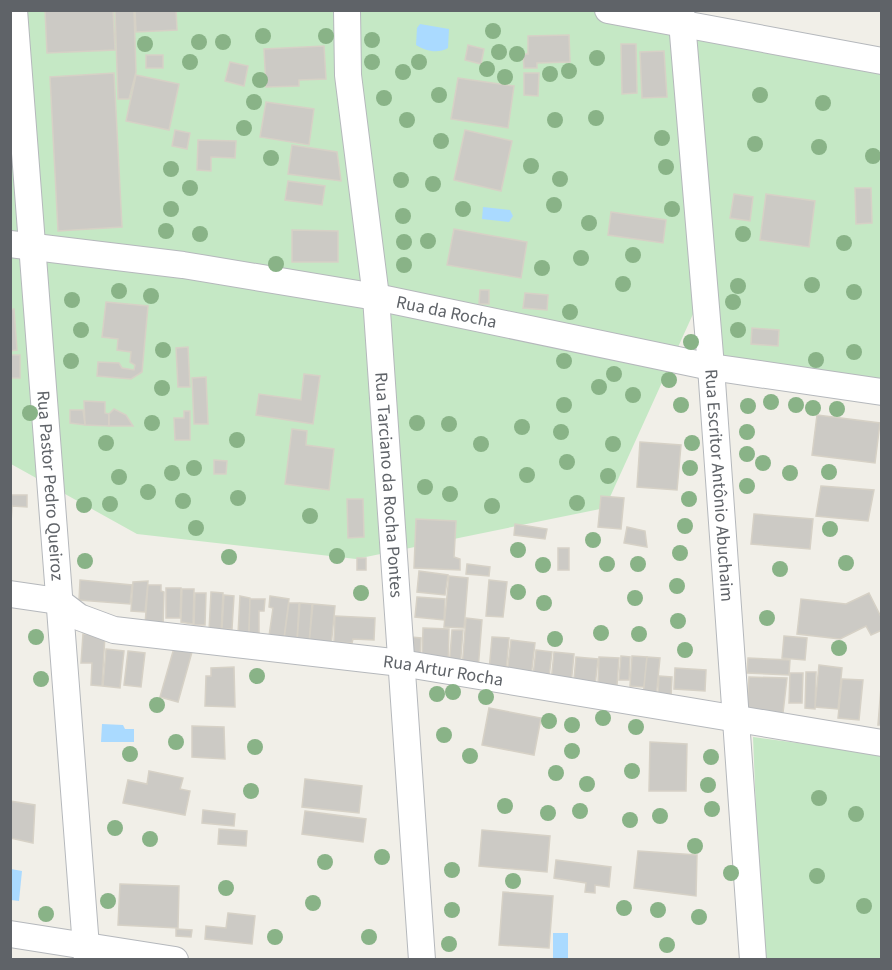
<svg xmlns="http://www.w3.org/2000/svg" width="892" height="970" font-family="'Source Sans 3',sans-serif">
	<rect width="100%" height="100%" fill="#f1efe8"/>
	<g fill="#c5e8c5">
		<path d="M11 11H695L704 37 881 69V381L716 360 703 292 605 508 356 559 137 534 11 464Z"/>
		<path d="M753 737 881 754V959H762Z"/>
	</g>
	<g fill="#aadaff">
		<path d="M420 24 449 29 448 48C438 54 425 51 416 45L417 28Z"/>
		<path d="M483 207 510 210 513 216 509 222 482 219Z"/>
		<path d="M102 724 123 725 125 729H134V742H101Z"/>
		<path d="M11 869 22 871 19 901 11 900Z"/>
		<rect x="553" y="933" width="15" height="26"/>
	</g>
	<g fill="#cccac5" stroke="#d6d1c6" stroke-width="1.5">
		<path d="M45 10H113L115 50 47 53Z"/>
		<path d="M115 10H134L136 72 129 99H118Z"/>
		<path d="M135 10H176L177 30 136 32Z"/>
		<path d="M569 35 570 62 537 63V68H524L523 54H528V36Z"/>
		<path d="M621 44H636L637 93 622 94Z"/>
		<path d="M468 45 484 49 481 64 465 60Z"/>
		<path d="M324 46 326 79 299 80V86L266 87 264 49Z"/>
		<path d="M664 51 667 97 642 98 640 52Z"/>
		<rect x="146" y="55" width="17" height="13"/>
		<path d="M230 62 248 66 244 86 225 81Z"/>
		<path d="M114 73 122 227 58 231 50 77Z"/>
		<path d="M524 73H539L538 96 524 95Z"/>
		<path d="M136 75 179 84 169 130 126 121Z"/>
		<path d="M458 78 514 86 508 128 451 119Z"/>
		<path d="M266 102 314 109 309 145 260 137Z"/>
		<path d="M175 130 190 133 187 149 172 146Z"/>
		<path d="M465 130 512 141 501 191 454 180Z"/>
		<path d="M198 140 236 141 235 158 211 157V171L197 170Z"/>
		<path d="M292 145 337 152 341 181 288 174Z"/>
		<path d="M288 181 325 186 322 205 285 200Z"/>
		<path d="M855 188H871L872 223 856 224Z"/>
		<path d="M734 194 753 197 750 221 730 218Z"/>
		<path d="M766 194 815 201 809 247 760 240Z"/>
		<path d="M611 212 666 220 663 243 608 235Z"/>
		<path d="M454 229 527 242 521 278 447 265Z"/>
		<path d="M292 230 338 231V262H292Z"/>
		<path d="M480 290H489V304H479Z"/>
		<path d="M525 293 548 295 547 310 523 308Z"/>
		<path d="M106 302 148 306 142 372 131 379 97 376 98 362 119 363 122 368 134 370 135 365 130 362 131 352 117 350 118 339 102 337Z"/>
		<path d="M14 309 17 350 10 351V310Z"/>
		<path d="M752 328 779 330 778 346 751 344Z"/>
		<path d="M188 347 190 387H178L176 348Z"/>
		<rect x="10" y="355" width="10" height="23"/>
		<path d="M304 374 320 376 313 424 256 415 259 394 301 400Z"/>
		<path d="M206 377 208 424H194L192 378Z"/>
		<path d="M84 401 105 402V413L109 414V426L85 425Z"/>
		<path d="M114 409 126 415 133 426H109V414Z"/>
		<path d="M70 410H83L85 425 70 423Z"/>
		<path d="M184 411H190V440H175L174 418H184Z"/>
		<path d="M817 415 880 423 875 463 812 455Z"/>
		<path d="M292 429 307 431 306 445 334 449 329 490 285 484Z"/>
		<path d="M640 442 681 445 677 490 637 487Z"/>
		<path d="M214 460 227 461 226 474H214Z"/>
		<path d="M821 486 874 490 868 521 816 516Z"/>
		<path d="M10 495H27V507L12 506 11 523Z"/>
		<path d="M601 496 624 498 621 529 598 527Z"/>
		<path d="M347 499H363L364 537 348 538Z"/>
		<path d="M754 514 813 519 810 549 751 544Z"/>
		<path d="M416 519 456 521 454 557 460 559V570L414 568Z"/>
		<path d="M515 524 547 529 545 539 514 535Z"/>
		<path d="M627 527 645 531 647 547 624 543Z"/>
		<rect x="558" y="548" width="11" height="22"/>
		<rect x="357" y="558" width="9" height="12"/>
		<path d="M467 564 490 567 489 576 466 574Z"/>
		<path d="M419 571 448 575 445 595 417 592Z"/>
		<path d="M449 576 468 578 464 628 444 627Z"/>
		<path d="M80 580 132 585 130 604 79 600Z"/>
		<path d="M489 580 507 582 503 617 486 616Z"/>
		<path d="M148 581 145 612 131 611 133 582Z"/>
		<path d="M148 585H161V591L164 592 163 627 145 625Z"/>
		<path d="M166 588H181L180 618H166Z"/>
		<path d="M182 589H194L193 624 181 622Z"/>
		<path d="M211 592 223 593 221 633 209 631Z"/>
		<path d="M195 593H206L205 625H194Z"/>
		<path d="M869 593 882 619V630L871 635 866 626 840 639 797 634 801 599 846 604Z"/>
		<path d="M224 595 234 596 232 629H222Z"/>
		<path d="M240 596 250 598 249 634H238Z"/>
		<path d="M270 596 289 599 284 638 269 636 273 608 269 607Z"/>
		<path d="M417 597 445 599 444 620 415 617Z"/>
		<path d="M250 599H265L264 611H259V633H249Z"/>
		<path d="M289 603H299L297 641 284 639Z"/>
		<path d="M300 603 312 604 309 643 297 642Z"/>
		<path d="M313 604 335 606 331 647 309 645Z"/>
		<path d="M335 616 375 618 374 640 353 639 352 643 334 642Z"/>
		<path d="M466 618 482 620 478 670 462 669Z"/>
		<path d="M423 628 449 629 448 669 422 665Z"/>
		<path d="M452 630H463L460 669 449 668Z"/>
		<path d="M83 634 105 635 102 686 91 685 92 663H81Z"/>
		<path d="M784 636 807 638 805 660 782 658Z"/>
		<path d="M411 637 421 638 420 660 410 659Z"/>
		<path d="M492 637 509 638 506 672 489 671Z"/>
		<path d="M511 640 535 643 531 677 507 674Z"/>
		<path d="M174 648 192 652 178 702 160 697Z"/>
		<path d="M106 649 124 651 120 688 103 686Z"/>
		<path d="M536 650 552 652 549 677 533 676Z"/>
		<path d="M128 651 145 653 141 687 124 685Z"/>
		<path d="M554 652 574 654 571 685 551 683Z"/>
		<path d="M621 656 630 657 629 680H619Z"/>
		<path d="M632 656 647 657 644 687 630 686Z"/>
		<path d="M576 657 598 659 595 686 582 685V680L574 679Z"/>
		<path d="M599 657 619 658 617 685 598 684Z"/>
		<path d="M647 657 660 658 656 698 643 697Z"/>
		<path d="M748 658 790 660 789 675 747 673Z"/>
		<path d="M819 665 842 668 838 709 815 707Z"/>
		<path d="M234 667 235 707 205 706 206 676H211V668Z"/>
		<path d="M675 668 706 670 705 691 674 689Z"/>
		<path d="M806 672H816L815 709 805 708Z"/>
		<path d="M790 673H803L802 703H789Z"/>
		<path d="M659 676 672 677 671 697 658 696Z"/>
		<path d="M749 677 787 678 783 713 747 710Z"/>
		<path d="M842 679 863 680 859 720 838 718Z"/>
		<path d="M881 687H882V725H878Z"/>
		<path d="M489 708 541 718 534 755 482 745Z"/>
		<path d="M192 726 224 727 225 759 192 757Z"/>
		<path d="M650 742 687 744 686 791H649Z"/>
		<path d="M149 771 183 778 180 789 190 791 185 815 123 803 128 780 147 784Z"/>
		<path d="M305 779 362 786 359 813 302 807Z"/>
		<path d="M10 801 35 805 33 843 10 838Z"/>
		<path d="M203 810 235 814 234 826 202 823Z"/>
		<path d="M305 811 366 819 363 842 302 834Z"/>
		<path d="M219 829 247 831 246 846 218 844Z"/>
		<path d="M482 830 550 836 547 872 479 866Z"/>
		<path d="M638 851 697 855 696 896 634 888Z"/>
		<path d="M556 860 611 867 609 887 595 885V893L585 892 586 883 554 878Z"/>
		<path d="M120 884 179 886 178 928 118 925Z"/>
		<path d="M503 892 553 896 549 948 499 945Z"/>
		<path d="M228 913 255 916 252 944 205 939 206 926 226 928Z"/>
		<path d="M176 929 192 930 191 937 176 936Z"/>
	</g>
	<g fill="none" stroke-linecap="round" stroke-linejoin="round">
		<g stroke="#b5b8bc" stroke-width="28">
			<g id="minor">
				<path id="s1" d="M14 10 87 960"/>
				<path id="s2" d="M347 10 348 75 376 297 422 960"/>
				<path d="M608 10 882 61"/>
				<path id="s3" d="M681 10 711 367 753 960"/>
				<path id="s4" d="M10 244 183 265 376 297 711 367 882 392"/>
				<path id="s5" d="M10 594 58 601 79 617 114 630 401 663 882 743"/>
				<path d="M10 934 175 960"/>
			</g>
		</g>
		<use href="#minor" stroke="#fff" stroke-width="26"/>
	</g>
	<g fill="#89b387">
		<circle cx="493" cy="31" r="8"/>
		<circle cx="263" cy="36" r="8"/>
		<circle cx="326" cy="36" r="8"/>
		<circle cx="372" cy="40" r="8"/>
		<circle cx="199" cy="42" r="8"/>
		<circle cx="223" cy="42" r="8"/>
		<circle cx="145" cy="44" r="8"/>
		<circle cx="499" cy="52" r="8"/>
		<circle cx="517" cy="54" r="8"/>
		<circle cx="597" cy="58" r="8"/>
		<circle cx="190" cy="62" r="8"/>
		<circle cx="372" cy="62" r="8"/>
		<circle cx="419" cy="62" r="8"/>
		<circle cx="487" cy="69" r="8"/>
		<circle cx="569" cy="71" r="8"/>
		<circle cx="403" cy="72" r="8"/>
		<circle cx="550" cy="74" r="8"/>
		<circle cx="505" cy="77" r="8"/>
		<circle cx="260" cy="80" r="8"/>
		<circle cx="439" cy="95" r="8"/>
		<circle cx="760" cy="95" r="8"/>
		<circle cx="384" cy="98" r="8"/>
		<circle cx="254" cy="102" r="8"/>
		<circle cx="823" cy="103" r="8"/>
		<circle cx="596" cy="118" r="8"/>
		<circle cx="407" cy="120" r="8"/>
		<circle cx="555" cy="120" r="8"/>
		<circle cx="244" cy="128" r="8"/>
		<circle cx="662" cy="138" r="8"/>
		<circle cx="441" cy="141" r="8"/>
		<circle cx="755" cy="144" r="8"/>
		<circle cx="819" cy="147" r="8"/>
		<circle cx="873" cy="156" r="8"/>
		<circle cx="271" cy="158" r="8"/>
		<circle cx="531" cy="166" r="8"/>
		<circle cx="666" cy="167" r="8"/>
		<circle cx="171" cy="169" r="8"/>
		<circle cx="560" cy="179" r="8"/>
		<circle cx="401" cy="180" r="8"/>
		<circle cx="433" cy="184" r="8"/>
		<circle cx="190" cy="188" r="8"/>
		<circle cx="554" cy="205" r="8"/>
		<circle cx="171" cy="209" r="8"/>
		<circle cx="463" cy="209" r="8"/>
		<circle cx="672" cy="209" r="8"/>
		<circle cx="403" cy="216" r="8"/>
		<circle cx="589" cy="223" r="8"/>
		<circle cx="166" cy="231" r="8"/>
		<circle cx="200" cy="234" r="8"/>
		<circle cx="743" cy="234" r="8"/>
		<circle cx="428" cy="241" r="8"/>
		<circle cx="404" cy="242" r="8"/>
		<circle cx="844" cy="243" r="8"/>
		<circle cx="633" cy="255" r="8"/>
		<circle cx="581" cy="258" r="8"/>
		<circle cx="276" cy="264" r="8"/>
		<circle cx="404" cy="265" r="8"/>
		<circle cx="542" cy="268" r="8"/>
		<circle cx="623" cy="284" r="8"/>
		<circle cx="812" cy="285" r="8"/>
		<circle cx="738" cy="286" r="8"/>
		<circle cx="119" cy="291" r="8"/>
		<circle cx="854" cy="292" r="8"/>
		<circle cx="151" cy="296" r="8"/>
		<circle cx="72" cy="300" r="8"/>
		<circle cx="733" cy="302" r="8"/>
		<circle cx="570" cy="312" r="8"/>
		<circle cx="81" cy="330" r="8"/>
		<circle cx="738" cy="330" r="8"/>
		<circle cx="691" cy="342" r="8"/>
		<circle cx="163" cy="350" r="8"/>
		<circle cx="854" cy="352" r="8"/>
		<circle cx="816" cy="360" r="8"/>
		<circle cx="71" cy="361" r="8"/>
		<circle cx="564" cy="361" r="8"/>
		<circle cx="614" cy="374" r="8"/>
		<circle cx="669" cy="380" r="8"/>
		<circle cx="599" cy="387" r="8"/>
		<circle cx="162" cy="388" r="8"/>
		<circle cx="633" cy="395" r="8"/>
		<circle cx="771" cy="402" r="8"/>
		<circle cx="564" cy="405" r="8"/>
		<circle cx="681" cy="405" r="8"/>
		<circle cx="796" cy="405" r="8"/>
		<circle cx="748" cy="406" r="8"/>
		<circle cx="813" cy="408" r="8"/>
		<circle cx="837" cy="409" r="8"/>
		<circle cx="30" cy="413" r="8"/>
		<circle cx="152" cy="423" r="8"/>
		<circle cx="417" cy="423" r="8"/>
		<circle cx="449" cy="424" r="8"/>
		<circle cx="522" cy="427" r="8"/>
		<circle cx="561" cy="432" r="8"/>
		<circle cx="747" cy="432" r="8"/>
		<circle cx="237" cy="440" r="8"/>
		<circle cx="106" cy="443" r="8"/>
		<circle cx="692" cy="443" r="8"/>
		<circle cx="481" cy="444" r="8"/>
		<circle cx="613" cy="444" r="8"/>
		<circle cx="747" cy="454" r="8"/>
		<circle cx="567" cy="462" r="8"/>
		<circle cx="763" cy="463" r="8"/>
		<circle cx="194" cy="468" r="8"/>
		<circle cx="690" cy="468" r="8"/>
		<circle cx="829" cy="472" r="8"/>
		<circle cx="172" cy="473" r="8"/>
		<circle cx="790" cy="473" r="8"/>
		<circle cx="527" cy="475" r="8"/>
		<circle cx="608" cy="476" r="8"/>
		<circle cx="119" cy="477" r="8"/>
		<circle cx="747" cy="486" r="8"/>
		<circle cx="425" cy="487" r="8"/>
		<circle cx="148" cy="492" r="8"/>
		<circle cx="450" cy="494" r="8"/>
		<circle cx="238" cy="498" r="8"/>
		<circle cx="689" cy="499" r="8"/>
		<circle cx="183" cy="501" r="8"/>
		<circle cx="577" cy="503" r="8"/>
		<circle cx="110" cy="504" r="8"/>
		<circle cx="84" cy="505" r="8"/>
		<circle cx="492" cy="506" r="8"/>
		<circle cx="310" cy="516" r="8"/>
		<circle cx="685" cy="526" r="8"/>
		<circle cx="196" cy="528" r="8"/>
		<circle cx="830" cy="529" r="8"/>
		<circle cx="593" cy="540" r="8"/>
		<circle cx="518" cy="550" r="8"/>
		<circle cx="680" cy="553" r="8"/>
		<circle cx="337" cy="556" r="8"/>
		<circle cx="229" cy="557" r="8"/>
		<circle cx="85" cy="561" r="8"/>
		<circle cx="846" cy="563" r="8"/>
		<circle cx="607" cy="564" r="8"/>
		<circle cx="638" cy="564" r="8"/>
		<circle cx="543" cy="565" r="8"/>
		<circle cx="780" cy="569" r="8"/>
		<circle cx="677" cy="586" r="8"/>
		<circle cx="518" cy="592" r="8"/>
		<circle cx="361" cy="593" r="8"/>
		<circle cx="635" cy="598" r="8"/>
		<circle cx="544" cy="603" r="8"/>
		<circle cx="767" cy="618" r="8"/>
		<circle cx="678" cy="621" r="8"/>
		<circle cx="601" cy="633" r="8"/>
		<circle cx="639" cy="634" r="8"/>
		<circle cx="36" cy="637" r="8"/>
		<circle cx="555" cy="639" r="8"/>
		<circle cx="839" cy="648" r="8"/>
		<circle cx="685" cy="650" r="8"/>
		<circle cx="257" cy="676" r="8"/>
		<circle cx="41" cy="679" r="8"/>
		<circle cx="453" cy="692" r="8"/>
		<circle cx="437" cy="694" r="8"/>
		<circle cx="486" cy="697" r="8"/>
		<circle cx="157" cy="705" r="8"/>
		<circle cx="603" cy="718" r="8"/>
		<circle cx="549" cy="721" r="8"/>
		<circle cx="572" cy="725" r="8"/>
		<circle cx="636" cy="727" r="8"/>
		<circle cx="444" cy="735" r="8"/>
		<circle cx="176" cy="742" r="8"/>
		<circle cx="255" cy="747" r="8"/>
		<circle cx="572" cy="751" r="8"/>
		<circle cx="130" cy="754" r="8"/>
		<circle cx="470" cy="756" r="8"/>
		<circle cx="711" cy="757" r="8"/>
		<circle cx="632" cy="771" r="8"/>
		<circle cx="556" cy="773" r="8"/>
		<circle cx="587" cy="784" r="8"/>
		<circle cx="708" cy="785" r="8"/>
		<circle cx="251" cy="791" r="8"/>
		<circle cx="819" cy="798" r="8"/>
		<circle cx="505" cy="806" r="8"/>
		<circle cx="712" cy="809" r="8"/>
		<circle cx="580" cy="811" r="8"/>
		<circle cx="548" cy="813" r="8"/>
		<circle cx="856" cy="814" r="8"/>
		<circle cx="660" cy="816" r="8"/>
		<circle cx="630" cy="820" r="8"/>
		<circle cx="115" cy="828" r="8"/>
		<circle cx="150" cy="839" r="8"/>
		<circle cx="695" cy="846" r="8"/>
		<circle cx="382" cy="857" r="8"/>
		<circle cx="325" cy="862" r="8"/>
		<circle cx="452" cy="870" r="8"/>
		<circle cx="731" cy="873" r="8"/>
		<circle cx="817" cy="876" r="8"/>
		<circle cx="513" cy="881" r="8"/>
		<circle cx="226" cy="888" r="8"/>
		<circle cx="108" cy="901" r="8"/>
		<circle cx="313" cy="903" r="8"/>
		<circle cx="864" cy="906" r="8"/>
		<circle cx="624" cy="908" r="8"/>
		<circle cx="452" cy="910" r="8"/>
		<circle cx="658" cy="910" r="8"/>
		<circle cx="46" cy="914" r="8"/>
		<circle cx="699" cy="917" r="8"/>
		<circle cx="275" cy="937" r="8"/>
		<circle cx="369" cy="937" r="8"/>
		<circle cx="449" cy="944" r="8"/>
		<circle cx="667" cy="945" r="8"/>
	</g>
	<g text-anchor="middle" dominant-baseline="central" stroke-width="6" stroke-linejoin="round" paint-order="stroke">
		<g font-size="18" fill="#5f6368" stroke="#fff">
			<text stroke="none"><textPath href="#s4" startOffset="442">Rua da Rocha</textPath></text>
			<text stroke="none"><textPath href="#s1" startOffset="477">Rua Pastor Pedro Queiroz</textPath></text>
			<text stroke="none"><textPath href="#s2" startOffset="477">Rua Tarciano da Rocha Pontes</textPath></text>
			<text stroke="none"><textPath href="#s3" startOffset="477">Rua Escritor Antônio Abuchaim</textPath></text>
			<text stroke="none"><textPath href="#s5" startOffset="444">Rua Artur Rocha</textPath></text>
		</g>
	</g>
	<rect width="892" height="970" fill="none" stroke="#5f6368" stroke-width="24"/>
</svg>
